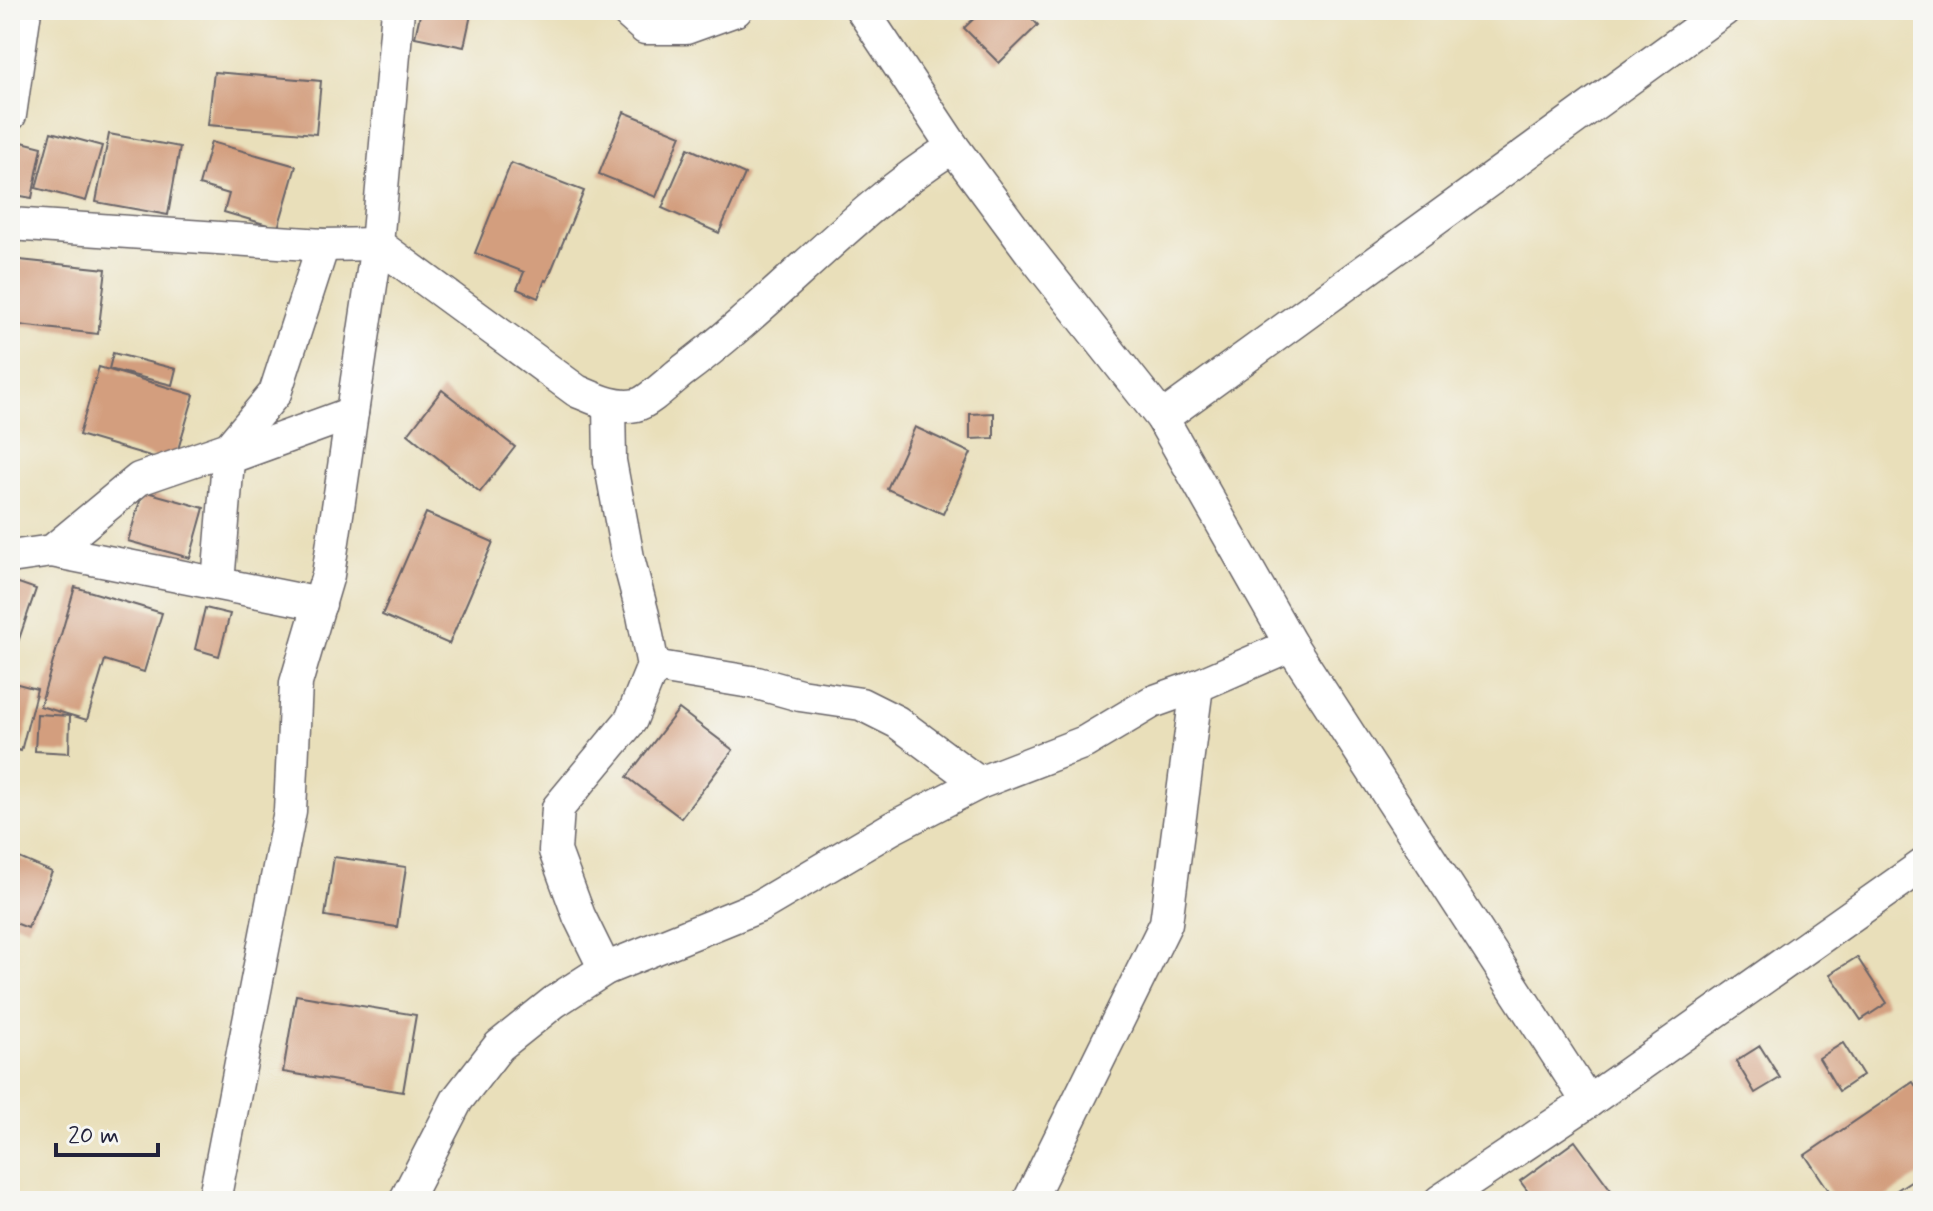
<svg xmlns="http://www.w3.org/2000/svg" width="1933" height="1211" font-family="Mynerve,sans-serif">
	<rect width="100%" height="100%" fill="#f6f6f2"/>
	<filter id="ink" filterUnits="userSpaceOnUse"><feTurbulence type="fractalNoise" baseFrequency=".0125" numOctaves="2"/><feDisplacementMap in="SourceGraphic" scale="16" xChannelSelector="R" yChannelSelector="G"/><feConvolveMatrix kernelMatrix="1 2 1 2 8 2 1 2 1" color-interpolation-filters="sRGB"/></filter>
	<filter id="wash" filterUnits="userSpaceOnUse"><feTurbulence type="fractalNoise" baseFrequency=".006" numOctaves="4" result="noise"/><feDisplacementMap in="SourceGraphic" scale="32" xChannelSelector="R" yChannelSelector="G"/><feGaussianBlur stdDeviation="1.8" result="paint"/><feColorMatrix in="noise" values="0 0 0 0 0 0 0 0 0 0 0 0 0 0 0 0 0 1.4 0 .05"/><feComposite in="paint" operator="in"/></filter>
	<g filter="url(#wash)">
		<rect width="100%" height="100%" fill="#e9dfba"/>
		<g id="blocks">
			<g fill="#d39e7e">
				<path d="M421 10H472L464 47 415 37Z"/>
				<path d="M983 10H1024L1038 25 999 63 964 28Z"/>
				<path d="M214 72 321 81 316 134 208 125Z"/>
				<path d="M624 112 681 135 656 197 599 174Z"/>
				<path d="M51 132 102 146 86 201 36 188Z"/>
				<path d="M109 134 180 147 168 215 96 202Z"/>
				<path d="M18 141 42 147 32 198 10 194V178Z"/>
				<path d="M211 142 296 166 278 228 224 212 229 194 199 185Z"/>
				<path d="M688 148 745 174 719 233 662 208Z"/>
				<path d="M511 163 584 191 547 281 545 280 538 298 517 289 524 272 475 253Z"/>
				<path d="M10 259 106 269 98 334 10 324Z"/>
				<path d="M113 353 176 369 172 385 109 369Z"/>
				<path d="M99 367 194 395 174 463 79 435Z"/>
				<path d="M442 390 515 447 480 492 408 434Z"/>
				<path d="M994 413V438L970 439V414Z"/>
				<path d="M915 427 971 453 943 514 887 489Z"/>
				<path d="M143 491 204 508 190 558 128 541Z"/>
				<path d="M426 513 493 542 449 644 382 615Z"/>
				<path d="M10 580 36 589 17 645 10 642Z"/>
				<path d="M75 587 162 613 144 672 105 660 87 720 40 706Z"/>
				<path d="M205 608 230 614 219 656 195 649Z"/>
				<path d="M10 682 37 689 21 751 10 748Z"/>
				<path d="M679 709 733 750 681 818 627 777Z"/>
				<path d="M37 714 70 716 69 753 35 751Z"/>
				<path d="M10 854 52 872 28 928 10 921Z"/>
				<path d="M334 857 406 867 397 927 325 916Z"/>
				<path d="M1857 957 1887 1003 1861 1020 1830 974Z"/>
				<path d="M296 995 416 1015 403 1092 283 1072Z"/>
				<path d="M1843 1043 1863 1075 1839 1091 1819 1058Z"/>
				<path d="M1760 1046 1780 1078 1755 1093 1736 1061Z"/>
				<path d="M1913 1082 1923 1097V1173L1880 1201H1836L1805 1155Z"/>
				<path d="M1575 1141 1619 1201H1519L1529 1193 1520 1181Z"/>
			</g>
		</g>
	</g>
	<g filter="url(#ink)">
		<use href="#blocks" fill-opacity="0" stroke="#686467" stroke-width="2"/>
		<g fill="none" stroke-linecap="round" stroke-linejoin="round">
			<g stroke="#686467" stroke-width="35">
				<g id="street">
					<path d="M625 10 645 28H686L736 10"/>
					<path d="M862 10 953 147 1030 251 1162 418 1291 645 1588 1102"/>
					<path d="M10 115 25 10"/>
					<path d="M10 224 323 245 377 244 577 391C596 399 615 409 636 405 647 403 670 381 680 373 776 302 853 210 953 147"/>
					<path d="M1162 418 1724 10"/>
					<path d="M228 458 352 413"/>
					<path d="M52 551 320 604"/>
					<path d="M10 557 52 551 139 479 229 448 275 393 323 245"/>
					<path d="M218 583 229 448"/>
					<path d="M653 666 757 683 800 695 861 704 897 722 979 783"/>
					<path d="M605 969 579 916 555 851 558 808 631 720 653 666 643 615 628 558 610 461 609 405"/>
					<path d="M214 1201 290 811 296 683 328 575 377 244 398 10"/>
					<path d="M405 1201 457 1100 499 1046 554 1002 605 969 760 906 892 828 979 783 1085 742 1152 702 1197 686 1291 645"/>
					<path d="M1029 1201 1166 923 1197 686"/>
					<path d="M1440 1201 1588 1102 1923 865"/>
				</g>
			</g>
			<use href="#street" stroke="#fff" stroke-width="32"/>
		</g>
	</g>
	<rect width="1933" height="1211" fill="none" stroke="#f6f6f2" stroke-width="40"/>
	<path d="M56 1143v12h102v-12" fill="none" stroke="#22223b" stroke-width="4"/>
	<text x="68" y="1143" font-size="24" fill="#22223b" stroke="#f6f6f2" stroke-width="6" paint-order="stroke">20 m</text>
</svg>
